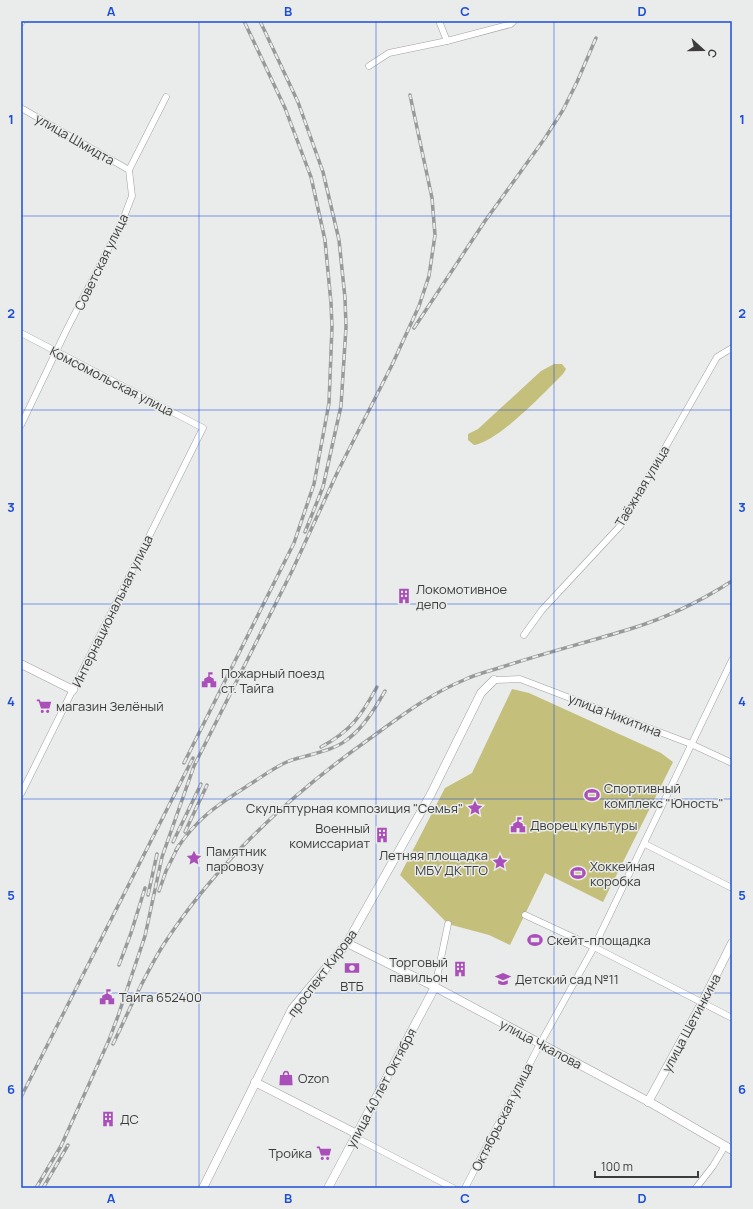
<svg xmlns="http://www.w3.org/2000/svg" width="753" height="1209" font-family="Manrope,sans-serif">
	<rect width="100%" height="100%" fill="#e9ecea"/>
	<g fill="#c5bf7c">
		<path d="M554 364H562L566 369 563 374C545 392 498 442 474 445L468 440V434L478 429 541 371Z"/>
		<path d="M512 689 529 693 661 753 673 762 603 902 545 873 510 945 489 935 448 924 400 875 445 788 472 773Z"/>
	</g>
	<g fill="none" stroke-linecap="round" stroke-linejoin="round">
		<g stroke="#9fa2a0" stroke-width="7">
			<g id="street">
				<path d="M439 21 447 41"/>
				<path d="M21 23 22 21"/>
				<path d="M369 66 389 53 447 41 511 24 514 21"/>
				<path d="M21 108 129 170"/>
				<path d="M21 333 203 428 21 794"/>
				<path d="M21 425 66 331 122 222 132 196 129 170 166 97"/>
				<path d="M524 635 542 610 621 525 717 357 732 348"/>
				<path d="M494 680 520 679 691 744 732 763"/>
				<path d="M645 844 732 888"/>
				<path d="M525 915 594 947 732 1018"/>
				<path d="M435 987 448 924"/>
				<path d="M355 1137 453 1188"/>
				<path d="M465 1188 540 1044 594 947 732 660"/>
				<path d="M696 1188 713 1166 725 1146"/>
			</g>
		</g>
		<g stroke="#9fa2a0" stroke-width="9">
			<g id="secondary">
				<path d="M21 664 73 690"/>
				<path d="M347 943 435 987 653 1104 732 1150"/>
				<path d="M255 1082 357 1134"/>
				<path d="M648 1102 702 1003 732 943"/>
				<path d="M203 1188 292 1009 347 943 431 794 481 693 494 680"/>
				<path d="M328 1188 435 987"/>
			</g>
		</g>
		<use href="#street" stroke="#fff" stroke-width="6"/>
		<use href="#secondary" stroke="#fff" stroke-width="8"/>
		<g stroke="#989a99" stroke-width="3.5">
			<g id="rail">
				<path d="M260 21 298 102 323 172 339 240 345 298 346 327 341 406 323 487 305 532"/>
				<path d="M414 328 485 221 545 138 563 110 577 82 596 38"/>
				<path d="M321 747C351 731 361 716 377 687"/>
				<path d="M184 763 294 543 314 484 329 403 332 327 331 303 325 240 311 177 285 108 244 21"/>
				<path d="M185 832 207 785"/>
				<path d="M173 842 201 784"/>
				<path d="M176 850C199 815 221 803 255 781 266 774 277 766 289 761 309 754 332 752 348 739 365 726 375 708 385 691"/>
				<path d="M159 891 166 871 179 845"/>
				<path d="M148 895 157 854"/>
				<path d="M119 965 131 933 145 888"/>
				<path d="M113 1044C129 1011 144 975 164 944 218 861 291 794 372 737 401 716 430 694 464 680 476 674 490 671 502 667 545 653 588 642 630 629 666 618 701 601 732 581"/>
				<path d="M21 1097 193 758"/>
				<path d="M36 1188 61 1146 109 1040 118 1016 145 936 162 857 194 766 292 571 338 471 392 365 419 306 429 276 435 235 432 198 410 95"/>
				<path d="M43 1188 68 1145"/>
			</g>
		</g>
		<use href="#rail" stroke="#e9ecea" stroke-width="2" stroke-dasharray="6" stroke-linecap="butt"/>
	</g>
	<path fill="none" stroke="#1d4ed8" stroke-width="1" stroke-opacity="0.55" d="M199 21V1188M376 21V1188M554 21V1188M21 216H732M21 410H732M21 604H732M21 799H732M21 993H732"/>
	<defs>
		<g id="building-bare" transform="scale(1.2)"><path d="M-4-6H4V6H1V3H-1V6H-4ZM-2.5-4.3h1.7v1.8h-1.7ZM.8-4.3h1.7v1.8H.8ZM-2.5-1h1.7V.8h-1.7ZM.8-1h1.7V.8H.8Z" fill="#aa4fba" stroke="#e9ecea" stroke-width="2.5" paint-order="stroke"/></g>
		<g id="civic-bare" transform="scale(1.2)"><path d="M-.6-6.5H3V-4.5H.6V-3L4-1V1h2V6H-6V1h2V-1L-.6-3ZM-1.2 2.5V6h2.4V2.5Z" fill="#aa4fba" stroke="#e9ecea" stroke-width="2.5" paint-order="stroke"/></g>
		<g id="supermarket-bare" transform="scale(1.2)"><path d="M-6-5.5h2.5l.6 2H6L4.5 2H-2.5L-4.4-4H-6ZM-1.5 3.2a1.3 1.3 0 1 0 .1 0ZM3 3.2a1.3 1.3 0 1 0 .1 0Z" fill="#aa4fba" stroke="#e9ecea" stroke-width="2.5" paint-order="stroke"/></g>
		<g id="stadium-bare" transform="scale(1.2)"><path d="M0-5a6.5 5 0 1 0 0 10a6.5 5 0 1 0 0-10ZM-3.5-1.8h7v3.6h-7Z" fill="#aa4fba" stroke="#e9ecea" stroke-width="2.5" paint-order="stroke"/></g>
		<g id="sight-bare" transform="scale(1.2)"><path d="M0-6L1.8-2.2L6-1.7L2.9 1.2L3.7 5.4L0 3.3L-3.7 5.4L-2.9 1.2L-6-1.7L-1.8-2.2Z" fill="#aa4fba" stroke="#e9ecea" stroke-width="2.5" paint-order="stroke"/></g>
		<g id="bank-bare" transform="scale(1.2)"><path d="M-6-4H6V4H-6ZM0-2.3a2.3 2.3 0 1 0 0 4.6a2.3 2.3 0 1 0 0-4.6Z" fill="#aa4fba" stroke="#e9ecea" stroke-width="2.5" paint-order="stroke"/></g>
		<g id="school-bare" transform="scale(1.2)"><path d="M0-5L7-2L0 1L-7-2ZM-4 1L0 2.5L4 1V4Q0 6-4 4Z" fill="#aa4fba" stroke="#e9ecea" stroke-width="2.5" paint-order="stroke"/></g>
		<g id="shop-bare" transform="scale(1.2)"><path d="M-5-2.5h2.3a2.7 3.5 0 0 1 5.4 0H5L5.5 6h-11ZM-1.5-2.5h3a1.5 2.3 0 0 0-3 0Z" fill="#aa4fba" stroke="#e9ecea" stroke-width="2.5" paint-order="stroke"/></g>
	</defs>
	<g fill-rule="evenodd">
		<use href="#building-bare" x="404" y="596"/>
		<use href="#civic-bare" x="209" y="680"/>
		<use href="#supermarket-bare" x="44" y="706"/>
		<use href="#stadium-bare" x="592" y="795"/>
		<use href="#sight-bare" x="475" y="808"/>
		<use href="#civic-bare" x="518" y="825"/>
		<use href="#building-bare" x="382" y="835"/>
		<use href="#sight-bare" x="194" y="858"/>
		<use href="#sight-bare" x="500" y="862"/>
		<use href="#stadium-bare" x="578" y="873"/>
		<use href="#stadium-bare" x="535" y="940"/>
		<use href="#bank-bare" x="352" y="968"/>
		<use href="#building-bare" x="460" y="969"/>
		<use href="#school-bare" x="503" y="979"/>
		<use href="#civic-bare" x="107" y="997"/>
		<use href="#shop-bare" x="286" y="1078"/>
		<use href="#building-bare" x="108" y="1119"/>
		<use href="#supermarket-bare" x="324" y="1153"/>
	</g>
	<g text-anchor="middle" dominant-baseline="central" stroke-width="3" stroke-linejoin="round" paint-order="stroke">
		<g font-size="13" fill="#3b3c3b" stroke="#e9ecea">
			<text transform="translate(75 139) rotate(30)">улица Шмидта</text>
			<text transform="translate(101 262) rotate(-64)">Советская улица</text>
			<text transform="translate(112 381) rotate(27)">Комсомольская улица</text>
			<text transform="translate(642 486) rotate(-59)">Таёжная улица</text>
			<text transform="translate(112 611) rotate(-64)">Интернациональная улица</text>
			<text transform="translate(615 715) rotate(21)">улица Никитина</text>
			<text transform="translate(322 973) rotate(-53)">проспект Кирова</text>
			<text transform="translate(691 1023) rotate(-62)">улица Щетинкина</text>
			<text transform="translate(541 1044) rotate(28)">улица Чкалова</text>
			<text transform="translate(381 1088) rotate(-62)">улица 40 лет Октября</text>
			<text transform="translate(502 1117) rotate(-63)">Октябрьская улица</text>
		</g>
		<g font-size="13" fill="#3b3c3b" stroke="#e9ecea" text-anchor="start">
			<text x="416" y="589">Локомотивное<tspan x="416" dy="15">депо</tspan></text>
			<text x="221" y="673">Пожарный поезд<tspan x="221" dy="15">ст. Тайга</tspan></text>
			<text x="56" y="706">магазин Зелёный</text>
			<text x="604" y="788">Спортивный<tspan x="604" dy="15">комплекс "Юность"</tspan></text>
			<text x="463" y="808" text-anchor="end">Скульптурная композиция "Семья"</text>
			<text x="530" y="825">Дворец культуры</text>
			<text x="370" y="828" text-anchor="end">Военный<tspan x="370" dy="15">комиссариат</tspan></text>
			<text x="206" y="851">Памятник<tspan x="206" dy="15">паровозу</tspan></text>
			<text x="488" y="855" text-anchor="end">Летняя площадка<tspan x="488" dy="15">МБУ ДК ТГО</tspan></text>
			<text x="590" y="866">Хоккейная<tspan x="590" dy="15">коробка</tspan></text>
			<text x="547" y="940">Скейт-площадка</text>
			<text x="448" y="962" text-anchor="end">Торговый<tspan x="448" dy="15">павильон</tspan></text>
			<text x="515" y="979">Детский сад №11</text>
			<text x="352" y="986" text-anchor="middle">ВТБ</text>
			<text x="119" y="997">Тайга 652400</text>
			<text x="298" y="1078">Ozon</text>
			<text x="120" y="1119">ДС</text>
			<text x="312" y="1153" text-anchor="end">Тройка</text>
		</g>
	</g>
	<rect width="753" height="1209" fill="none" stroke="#e9ecea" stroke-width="44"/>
	<g transform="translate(703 50) rotate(111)" stroke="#e9ecea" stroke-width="3" paint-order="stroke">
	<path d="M0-3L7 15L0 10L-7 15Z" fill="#3b3c3b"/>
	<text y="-6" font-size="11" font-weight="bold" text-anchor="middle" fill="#3b3c3b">С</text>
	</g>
	<path d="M595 1171v6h103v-6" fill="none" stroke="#3b3c3b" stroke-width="2"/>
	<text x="601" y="1171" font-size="12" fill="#3b3c3b" stroke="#e9ecea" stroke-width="3" paint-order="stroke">100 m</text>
	<rect x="22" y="22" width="709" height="1165" fill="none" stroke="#1d4ed8" stroke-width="1.5"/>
	<g font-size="13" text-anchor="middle" font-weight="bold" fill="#1d4ed8">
		<text x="111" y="16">A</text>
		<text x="288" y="16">B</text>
		<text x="465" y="16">C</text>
		<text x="642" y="16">D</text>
		<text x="11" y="124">1</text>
		<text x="742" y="124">1</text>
		<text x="11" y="318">2</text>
		<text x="742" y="318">2</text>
		<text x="11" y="512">3</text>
		<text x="742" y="512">3</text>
		<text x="11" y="706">4</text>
		<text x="742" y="706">4</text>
		<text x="11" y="900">5</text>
		<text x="742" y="900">5</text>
		<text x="11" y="1094">6</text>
		<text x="742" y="1094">6</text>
		<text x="111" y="1203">A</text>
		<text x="288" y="1203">B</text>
		<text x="465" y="1203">C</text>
		<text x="642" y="1203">D</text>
	</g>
</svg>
